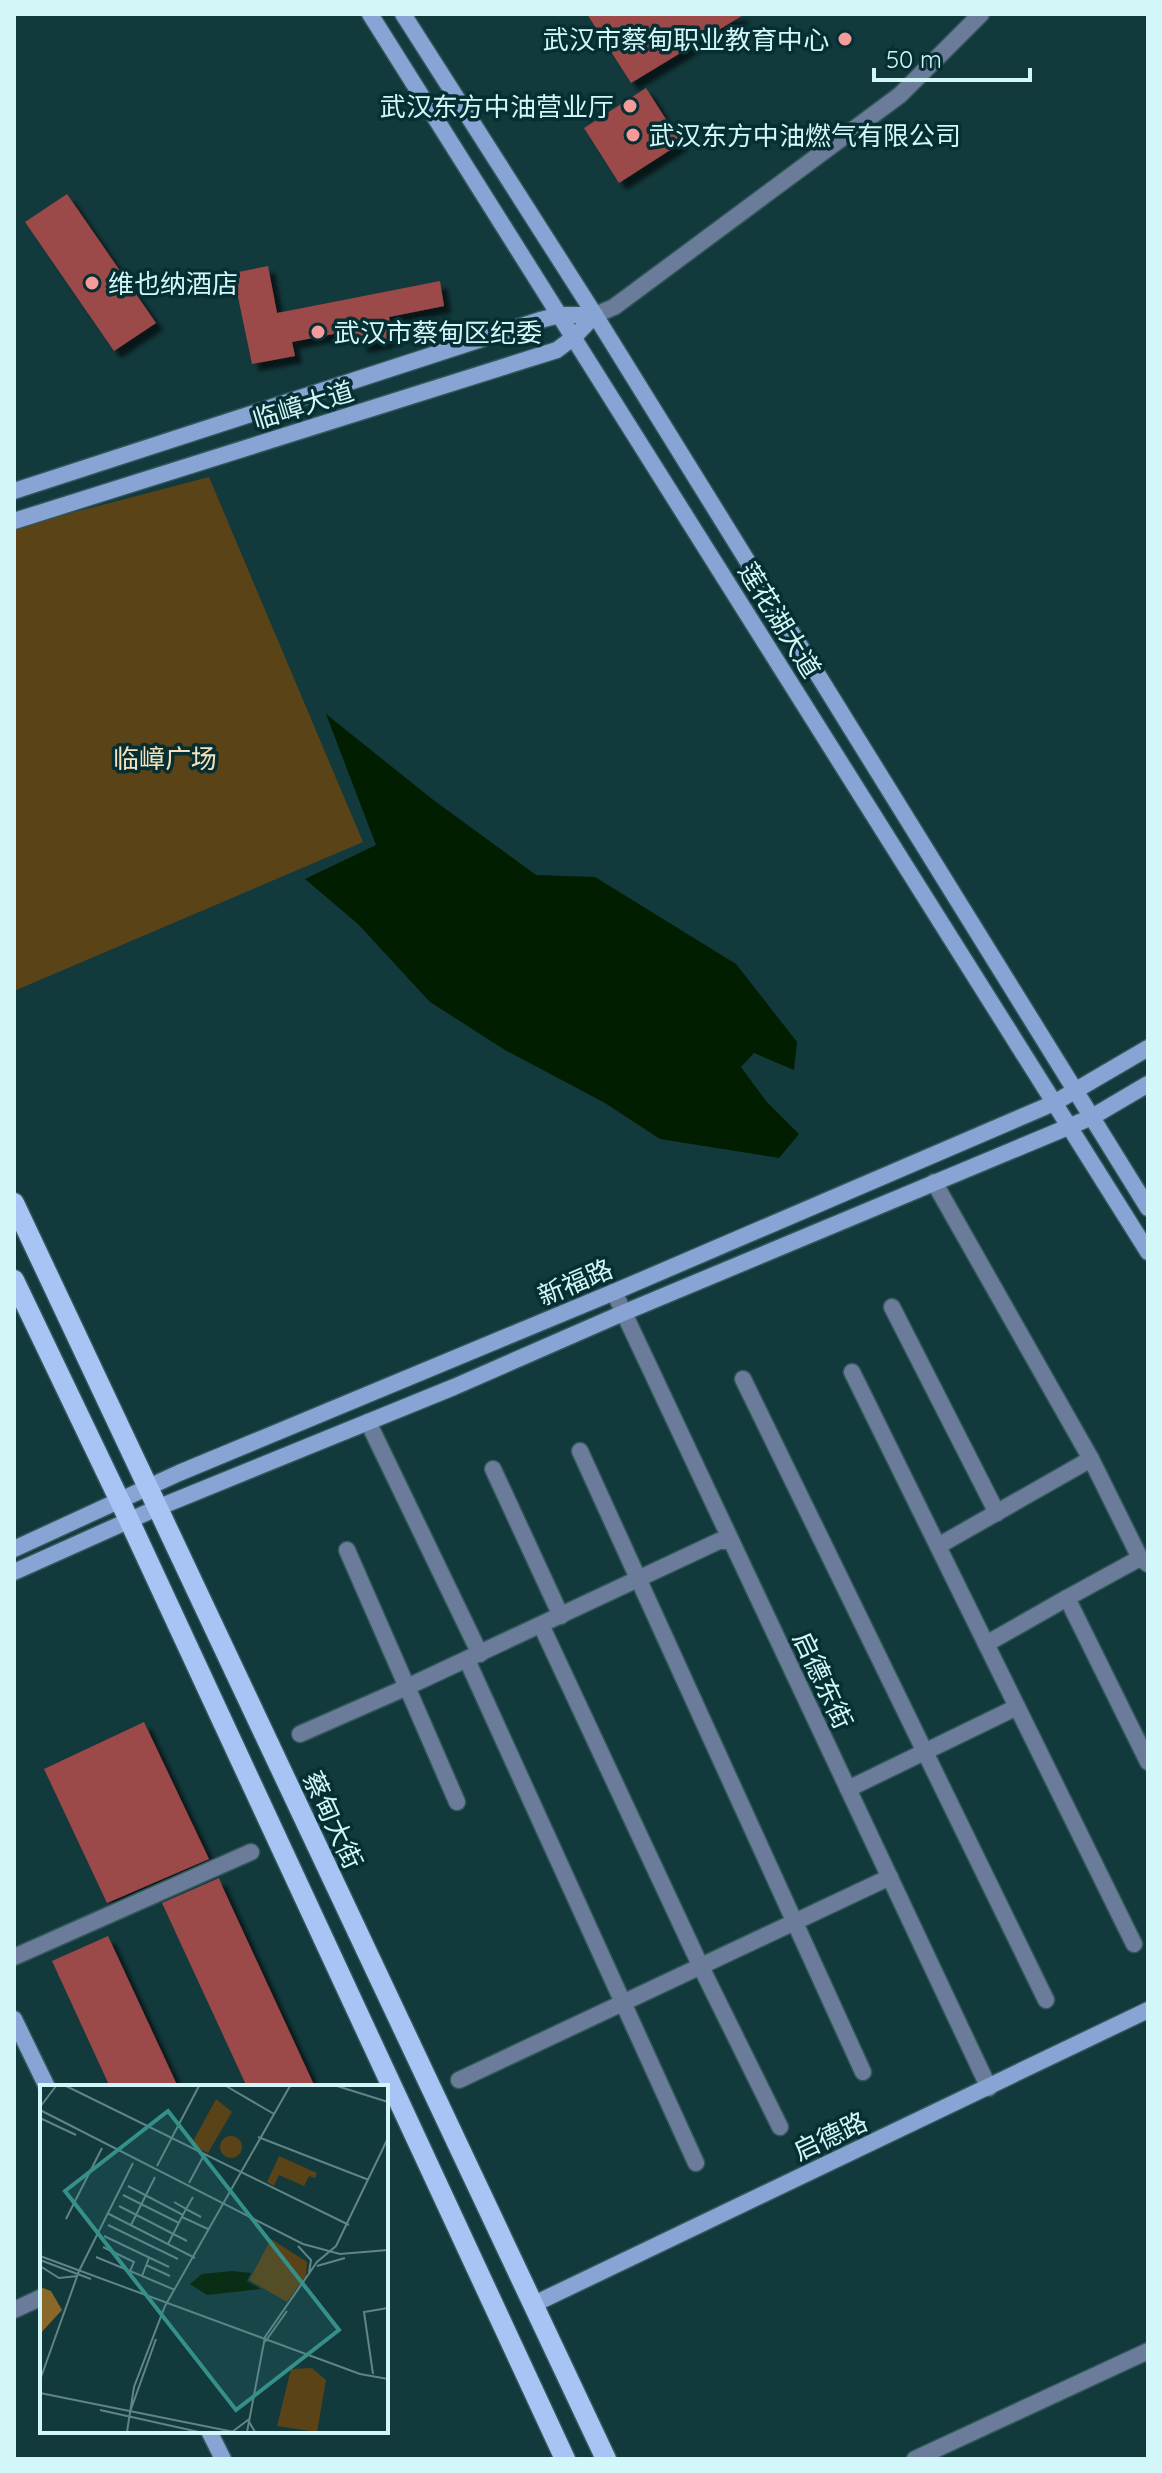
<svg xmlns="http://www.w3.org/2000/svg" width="1162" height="2473" font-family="Quicksand,'Noto Sans SC',sans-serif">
	<defs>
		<filter id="shadow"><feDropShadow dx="7" dy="7" stdDeviation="2" flood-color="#0009"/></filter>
	</defs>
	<rect width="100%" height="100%" fill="#12393c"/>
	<path fill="#5a4317" d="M209 477 363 842 14 991V528Z"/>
	<path fill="#021e00" d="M326 714 432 799 536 875 595 877 736 964 797 1042 794 1070 754 1053 741 1067 766 1101 799 1134 779 1158 660 1139 605 1103 505 1050 430 1002 358 924 305 879 376 845Z"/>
	<g fill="#9c4849" filter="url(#shadow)">
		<path d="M587 14H745L631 83Z"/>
		<path d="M646 88 681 143 619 183 584 128Z"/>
		<path d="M67 194 156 323 114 351 25 222Z"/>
		<path d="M268 266 277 313 440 281 444 306 389 317 392 331 386 341 361 346 359 335 345 337 344 332 292 342 295 356 252 364 233 273Z"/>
		<path d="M144 1722 209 1859 107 1903 44 1769Z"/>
		<path d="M219 1878 223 1888 315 2087H247L162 1903Z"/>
		<path d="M108 1936 178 2087H110L52 1961Z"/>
	</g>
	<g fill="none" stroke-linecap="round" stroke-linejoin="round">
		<g stroke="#31575a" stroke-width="19">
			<g id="street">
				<path d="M595 315 614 307 900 95 981 14"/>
				<path d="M934 1182 1091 1459"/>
				<path d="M614 1292 989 2088"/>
				<path d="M892 1307 997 1513"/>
				<path d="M852 1372 1134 1944"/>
				<path d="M743 1379 1046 2000"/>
				<path d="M368 1422 480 1654"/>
				<path d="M580 1451 863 2072"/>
				<path d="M493 1469 561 1616"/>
				<path d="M938 1546 1091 1459 1140 1558 1148 1564"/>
				<path d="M1140 1558 1067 1598 1148 1762"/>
				<path d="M541 1625 701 1967 780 2127"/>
				<path d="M986 1644 1067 1598"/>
				<path d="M467 1660 696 2163"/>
				<path d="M300 1734 407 1687 347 1550"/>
				<path d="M848 1789 1017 1707"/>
				<path d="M457 1802 407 1687 719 1541H731"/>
				<path d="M14 1957 251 1852"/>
				<path d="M459 2080 890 1877"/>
				<path d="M14 2310 42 2297"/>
				<path d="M915 2459 1148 2351"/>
			</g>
		</g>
		<g stroke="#31575a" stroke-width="19">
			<g id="secondary">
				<path d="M370 14 1148 1252"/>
				<path d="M403 14 595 315 1148 1208"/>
				<path d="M14 491 540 320 560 315H595"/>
				<path d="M14 521 557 350 574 337 595 315"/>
				<path d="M14 1549 179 1473 614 1292 1054 1103 1148 1048"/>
				<path d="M14 1572 157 1508 454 1387 623 1313 1092 1117 1148 1084"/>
				<path d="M14 2019 47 2087"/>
				<path d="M532 2305 1148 2010"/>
				<path d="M209 2431 223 2459"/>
			</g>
		</g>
		<g stroke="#31575a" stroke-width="23">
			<g id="primary">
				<path d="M14 1203 606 2459"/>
				<path d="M14 1280 129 1520 565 2459"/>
			</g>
		</g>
		<use href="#street" stroke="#6a7c9a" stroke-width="16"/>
		<use href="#secondary" stroke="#88a4d4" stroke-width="16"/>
		<use href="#primary" stroke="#a7c4f5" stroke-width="20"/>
	</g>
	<g fill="#f59b99" stroke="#052f32" stroke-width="3">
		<circle cx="845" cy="39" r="8"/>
		<circle cx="630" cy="106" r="8"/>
		<circle cx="633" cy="135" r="8"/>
		<circle cx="92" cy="283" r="8"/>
		<circle cx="318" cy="332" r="8"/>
	</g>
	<g text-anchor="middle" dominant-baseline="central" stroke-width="7" stroke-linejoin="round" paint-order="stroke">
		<g font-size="26" fill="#d3f6f8" stroke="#052f32" text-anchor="start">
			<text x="829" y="39" text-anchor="end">武汉市蔡甸职业教育中心</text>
			<text x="614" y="106" text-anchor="end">武汉东方中油营业厅</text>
			<text x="649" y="135">武汉东方中油燃气有限公司</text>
			<text x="108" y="283">维也纳酒店</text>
			<text x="334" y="332">武汉市蔡甸区纪委</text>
		</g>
		<g font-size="26" fill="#d3f6f8" stroke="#052f32">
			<text transform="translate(303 405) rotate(-17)">临嶂大道</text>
			<text transform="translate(780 620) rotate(58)">莲花湖大道</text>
			<text transform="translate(575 1282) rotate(-23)">新福路</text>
			<text transform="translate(823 1680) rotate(65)">启德东街</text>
			<text transform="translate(333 1820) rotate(65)">蔡甸大街</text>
			<text transform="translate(830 2136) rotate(-25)">启德路</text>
		</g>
		<g font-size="26" fill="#f8e1ba" stroke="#052f32">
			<text x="165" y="758">临嶂广场</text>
		</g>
	</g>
	<g transform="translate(40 2085)">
		<rect width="348" height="348" fill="#12393c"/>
		<path d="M176 14 192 27 168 68 151 60ZM180 62a11 11 0 1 1 22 0a11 11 0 1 1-22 0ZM239 71 277 88 275 93 269 91 264 101 239 90 234 101 227 97ZM231 154 267 177 266 191 247 217 209 195ZM251 284 272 283 286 295 277 347 237 341Z" fill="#5a4317"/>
		<path d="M0 202 11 206 22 225 0 249Z" fill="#896829"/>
		<path d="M192 186 211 188 207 196 221 204 167 210 150 199 162 189Z" fill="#021e00"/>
		<path fill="none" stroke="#5f8587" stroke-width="2" d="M26 1 309 140M186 1 234 29M297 1 348 17M0 22 16 1M0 25 263 159 300 169 348 165M0 33 36 50M218 52 329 95M117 81 159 1M149 98 164 70M88 101 143 130M83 110 139 138M153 112 146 124 161 132M79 121 147 156M67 128 155 173M142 132 168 144M26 134 62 63M68 140 138 174M91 140 115 92M64 151 129 182M128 159 146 124 134 117M258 161 271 175 269 188M63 162 94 177 90 186M0 171 320 289 348 294M56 172 102 191 109 173M0 175 51 194M106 180 130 191M0 181 19 193 38 191M277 181 305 173M102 191 135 205M225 257 247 226M333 289 324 227 348 223M0 295 39 186 93 78M0 308 194 347M60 325 159 347M90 327 116 254M87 347 94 302 125 221 250 1M192 347 208 335 215 347M207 347 225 252 277 177 296 161 348 53"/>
		<path fill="#36908a" fill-opacity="0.15" stroke="#36908a" stroke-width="4" d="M128 26 299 245 196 325 25 106Z"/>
		<rect width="348" height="348" fill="none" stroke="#d3f6f8" stroke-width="4"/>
	</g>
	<rect width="1162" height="2473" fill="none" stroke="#d3f6f8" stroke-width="32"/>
	<path d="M874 68v12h156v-12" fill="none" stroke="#d3f6f8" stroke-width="4"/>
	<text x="886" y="68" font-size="24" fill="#d3f6f8" stroke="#052f32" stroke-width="6" paint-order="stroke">50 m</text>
</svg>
